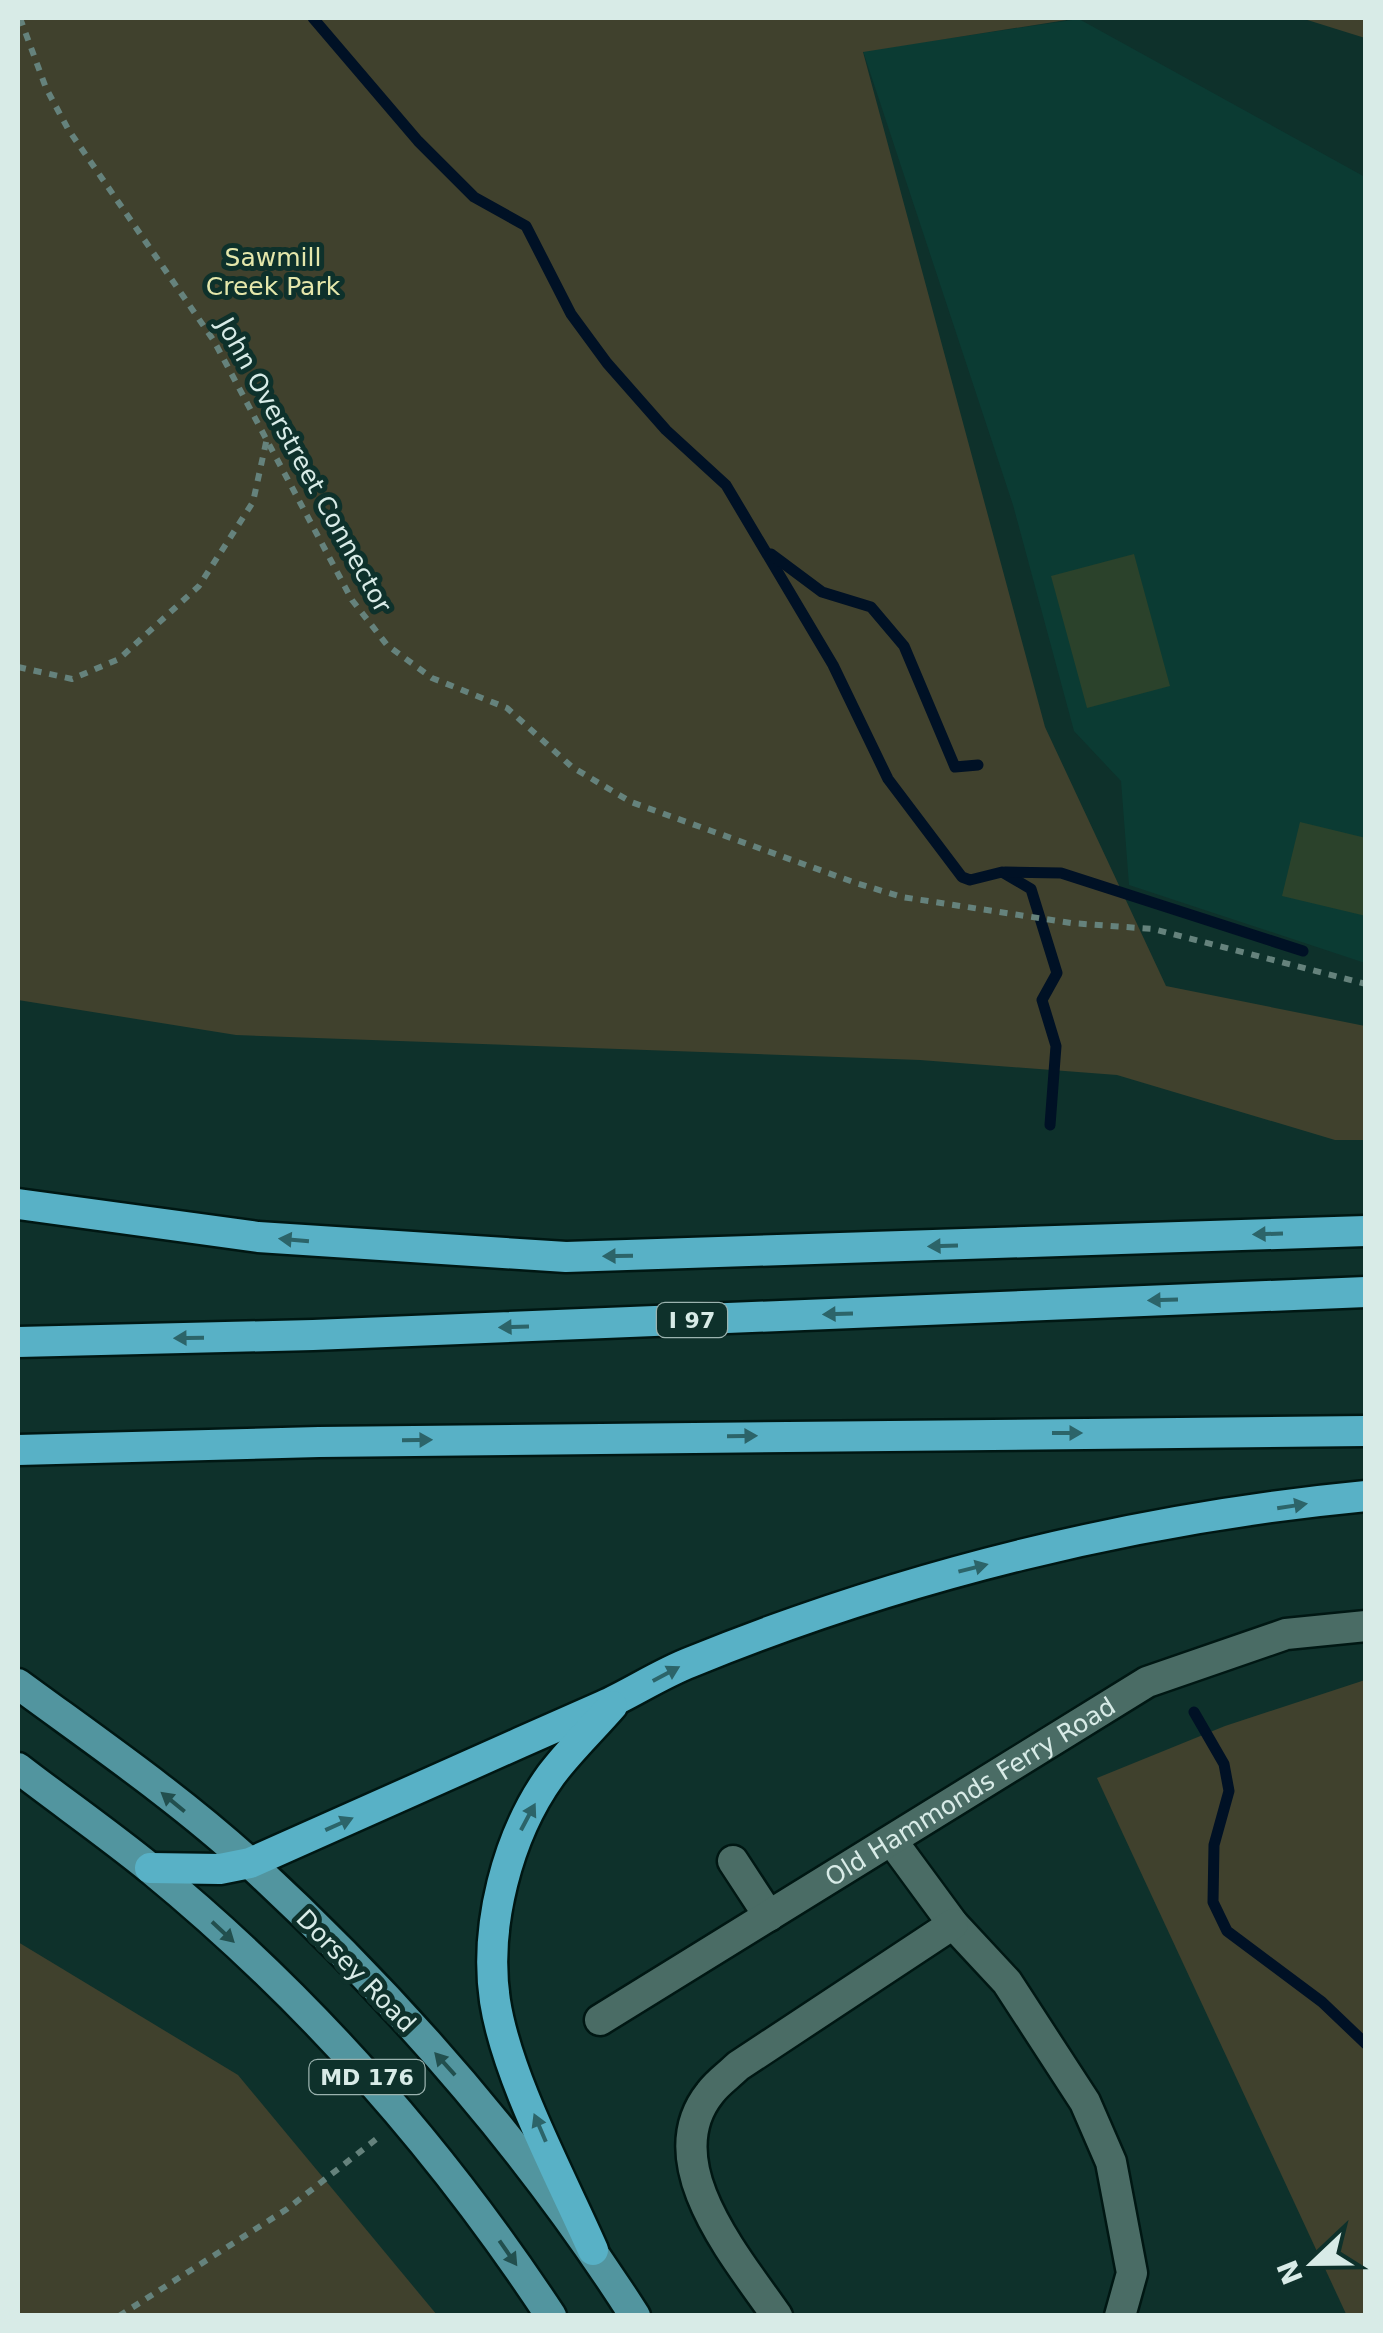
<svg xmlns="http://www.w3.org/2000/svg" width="1383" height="2333" font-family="'DejaVu Sans',sans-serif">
	<rect width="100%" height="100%" fill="#0e312b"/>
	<path fill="#0b3b33" d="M1079 19 1365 177V963L1129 885 1121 781 1074 731 1013 505 863 51Z"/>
	<g fill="#40412d">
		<path d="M18 18H1079L863 52 1045 727 1166 986 1365 1026V1140H1335L1117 1075 920 1060 236 1035 18 1000Z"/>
		<path d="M1301 18H1365V38Z"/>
		<path d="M1365 1680 1366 2315 1347 2316 1097 1778 1225 1726Z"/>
		<path d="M18 1942 238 2075 437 2315H18Z"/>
	</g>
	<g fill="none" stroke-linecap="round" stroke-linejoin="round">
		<g stroke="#001125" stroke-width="11">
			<path d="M313 18 418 141 474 197 526 226 571 314 607 363 666 430 726 485 833 665 888 779 962 877 970 880 1002 872 1031 889 1057 973 1042 1000 1056 1046 1050 1125"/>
			<path d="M771 554 822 592 871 607 904 646 955 767 978 765"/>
			<path d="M1005 872 1061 873 1303 951"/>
			<path d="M1194 1712 1224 1764 1229 1791 1214 1845 1213 1902 1227 1931 1322 2002 1366 2044"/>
		</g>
	</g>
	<g fill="#2b422b">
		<path d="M1134 554 1170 686 1087 708 1051 576Z"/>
		<path d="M1300 822 1366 838V916L1282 896Z"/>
	</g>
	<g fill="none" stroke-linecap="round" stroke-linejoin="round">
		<g stroke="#001713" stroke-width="35">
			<g id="minor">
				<path d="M892 1841 953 1924 1007 1982 1085 2102 1111 2162 1132 2273 1120 2316"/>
				<path d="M733 1861 769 1916"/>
				<path id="s1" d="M600 2020 1147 1682 1286 1634 1366 1626"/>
				<path d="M777 2316C738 2259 654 2163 710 2093 717 2083 729 2075 738 2066L953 1924"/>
			</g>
		</g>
		<g stroke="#001713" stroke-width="35">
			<g id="major">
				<path d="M18 1684C97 1742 180 1799 252 1865 396 1998 529 2150 635 2316"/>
				<path d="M18 1768C62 1802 108 1834 151 1869 306 1996 441 2149 551 2316"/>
			</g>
		</g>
		<g stroke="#001713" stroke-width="35">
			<g id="highway">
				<path d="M18 1204 258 1237 566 1257 1366 1231"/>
				<path d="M18 1342 313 1335 1366 1292"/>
				<path d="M18 1450 319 1442 1366 1431"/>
				<path d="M150 1868 220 1869 250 1863C367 1811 485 1758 603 1706 632 1693 660 1674 691 1662 904 1575 1136 1518 1366 1496"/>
				<path d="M593 2250C561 2177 507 2078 495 2001 484 1927 507 1836 551 1775 569 1751 592 1729 612 1706"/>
			</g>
		</g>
		<g stroke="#65827c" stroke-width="6" stroke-dasharray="8 8" stroke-linecap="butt">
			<path d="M20 18 46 88 68 129 214 341 352 600 387 645 432 678 507 708 572 767 631 802 856 883 902 897 1071 923 1153 929 1366 984"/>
			<path d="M18 667 72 679 119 659 199 586 253 502 267 438"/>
			<path d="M119 2316 287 2209 379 2137"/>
		</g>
		<use href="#minor" stroke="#4a6c65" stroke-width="30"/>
		<use href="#major" stroke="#52959f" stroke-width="30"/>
		<use href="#highway" stroke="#58b1c6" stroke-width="30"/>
	</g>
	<defs><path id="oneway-solid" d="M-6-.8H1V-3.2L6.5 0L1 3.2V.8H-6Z" transform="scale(2.5)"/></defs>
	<g fill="#2c6469">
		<use href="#oneway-solid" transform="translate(1268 1234) rotate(178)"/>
		<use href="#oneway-solid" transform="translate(294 1240) rotate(-175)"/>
		<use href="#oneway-solid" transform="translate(943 1246) rotate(178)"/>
		<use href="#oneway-solid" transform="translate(618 1256) rotate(179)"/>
		<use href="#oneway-solid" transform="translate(1163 1300) rotate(178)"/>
		<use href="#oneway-solid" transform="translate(838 1314) rotate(178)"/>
		<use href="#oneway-solid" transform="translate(514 1327) rotate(178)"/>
		<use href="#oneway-solid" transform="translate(189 1338) rotate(179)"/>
		<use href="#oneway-solid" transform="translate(1067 1433)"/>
		<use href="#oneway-solid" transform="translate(742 1436) rotate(-1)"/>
		<use href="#oneway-solid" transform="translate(417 1440) rotate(-1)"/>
		<use href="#oneway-solid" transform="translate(1292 1506) rotate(-9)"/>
		<use href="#oneway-solid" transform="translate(973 1568) rotate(-14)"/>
		<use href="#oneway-solid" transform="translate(666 1674) rotate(-28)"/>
		<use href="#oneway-solid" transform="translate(528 1817) rotate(-62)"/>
		<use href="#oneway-solid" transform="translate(339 1824) rotate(-24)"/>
		<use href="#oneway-solid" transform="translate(540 2128) rotate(-113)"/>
	</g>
	<g fill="#224f4e">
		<use href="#oneway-solid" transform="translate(173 1802) rotate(-141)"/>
		<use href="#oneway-solid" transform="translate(223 1932) rotate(43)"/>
		<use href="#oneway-solid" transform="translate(445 2064) rotate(-132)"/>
		<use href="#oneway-solid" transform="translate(508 2253) rotate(55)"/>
	</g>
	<g text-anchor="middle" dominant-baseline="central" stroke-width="10" stroke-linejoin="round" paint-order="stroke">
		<g fill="#0e312b" stroke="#9bb3af" stroke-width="2.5">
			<rect x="657" y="1303" width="70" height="34" rx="8"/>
			<rect x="309.5" y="2060" width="115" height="34" rx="8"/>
		</g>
		<g font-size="22" font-weight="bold" fill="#d8ebe7">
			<text x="692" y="1320">I 97</text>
			<text x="367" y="2077">MD 176</text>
		</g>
		<g font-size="25" fill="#e5e7ab" stroke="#0e312b">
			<text x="273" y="257">Sawmill<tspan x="273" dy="29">Creek Park</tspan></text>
		</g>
		<g font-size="25" fill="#d8ebe7" stroke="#0e312b">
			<text transform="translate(304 465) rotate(61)">John Overstreet Connector</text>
			<text stroke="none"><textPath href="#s1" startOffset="435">Old Hammonds Ferry Road</textPath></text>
			<text transform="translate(356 1971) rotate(46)">Dorsey Road</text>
		</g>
	</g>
	<rect width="1383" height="2333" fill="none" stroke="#d8ebe7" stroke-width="40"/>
	<g transform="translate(1313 2263) rotate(248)" stroke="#0e312b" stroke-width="8" paint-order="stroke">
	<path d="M0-8L18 38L0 25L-18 38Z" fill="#d8ebe7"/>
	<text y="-15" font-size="28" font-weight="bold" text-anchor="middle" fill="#d8ebe7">N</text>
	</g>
</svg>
